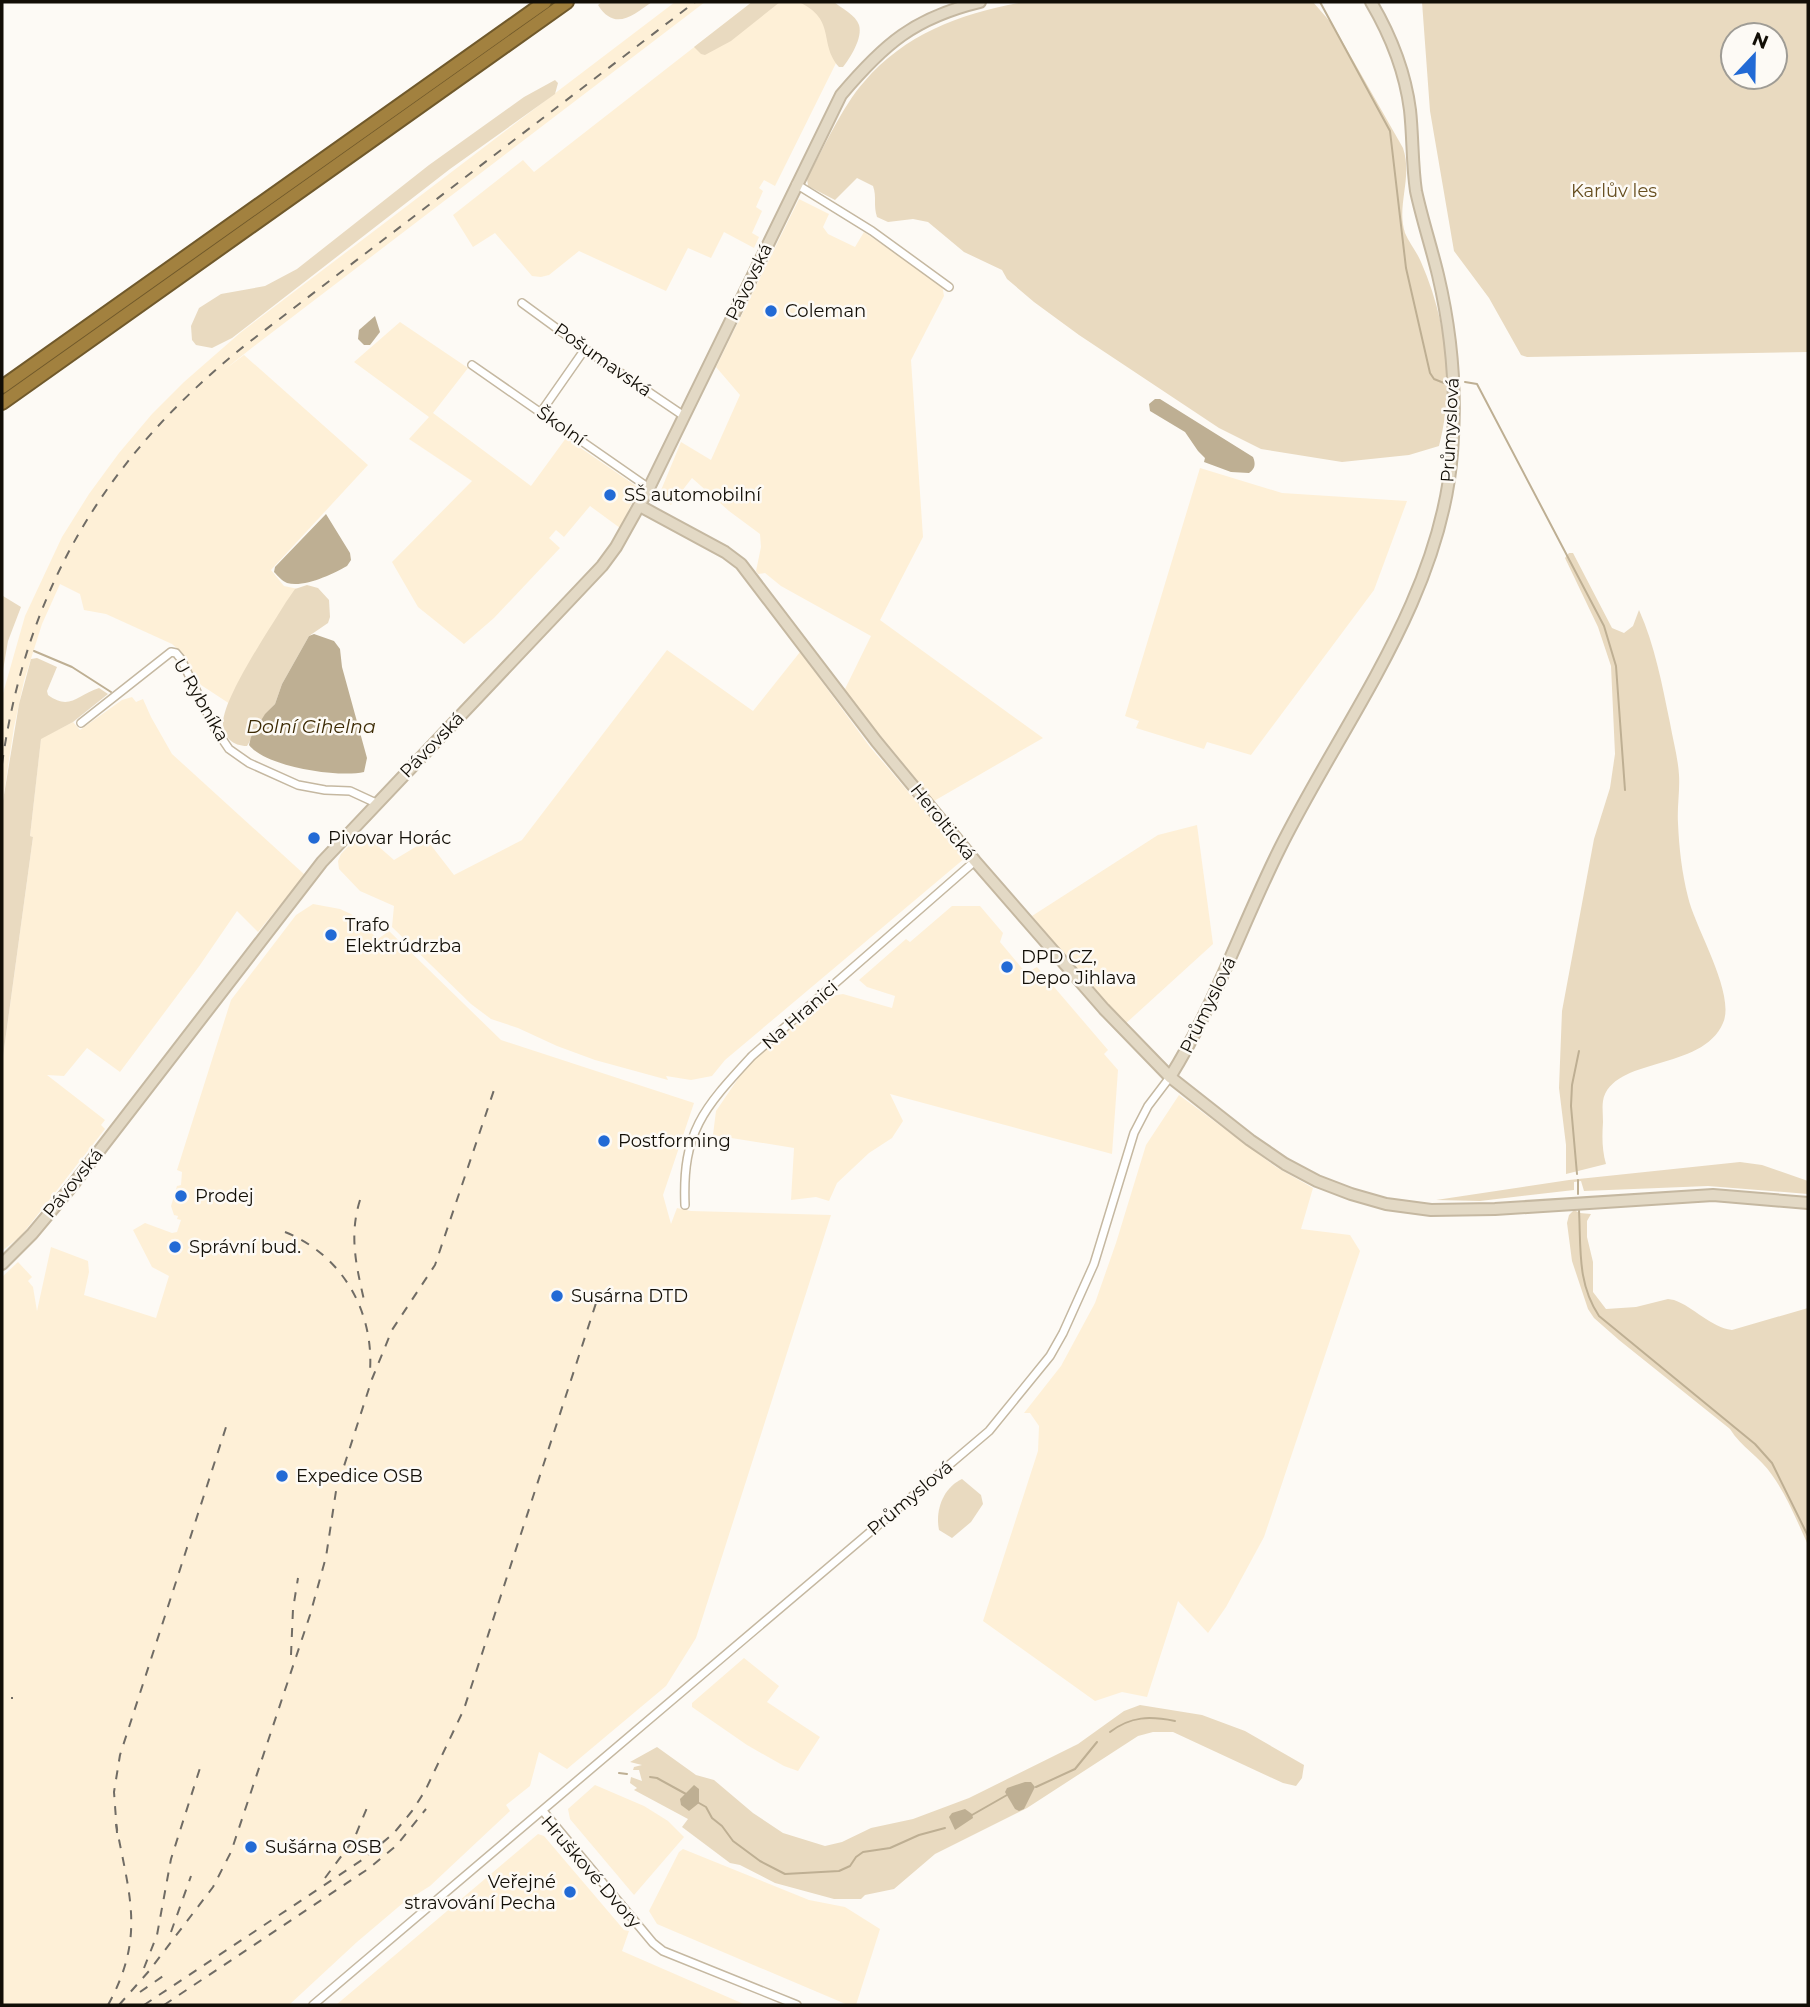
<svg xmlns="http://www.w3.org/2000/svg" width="1810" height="2007" font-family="Montserrat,sans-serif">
	<rect width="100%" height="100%" fill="#fdfaf5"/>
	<g fill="#fef0d7">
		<path d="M675 2H705L253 347 224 370 244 355 368 465 271 570 284 586 303 590 230 704 201 685 181 652 172 644 106 614 84 610 80 594 60 584 42 624 24 681 14 727 2 807V697L25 616 62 537 89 494 119 453 152 414 184 382 240 333Z"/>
		<path d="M752 2H826L841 53 775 186 764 180 759 188 763 191 756 207 762 211 752 233 759 237 754 248 724 232 711 258 688 248 666 291 579 251 549 275 541 277 532 276 495 233 473 247 453 215 523 160 534 172Z"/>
		<path d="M799 199 829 214 823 227 828 234 855 247 864 232 942 285 944 296 911 360 923 537 880 620 1043 738 934 801 844 691 871 636 781 586 765 573 758 574 756 571 761 547 760 534 729 511 692 478 671 505 659 495 681 442 711 460 740 395 716 367Z"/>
		<path d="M400 322 468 368 433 413 531 486 566 438 639 488 620 528 590 506 564 537 556 530 549 538 560 548 494 618 464 644 418 607 392 562 472 481 409 439 429 417 354 362Z"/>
		<path d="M1200 468 1282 493 1407 501 1374 590 1251 755 1207 742 1204 749 1136 728 1139 721 1125 716Z"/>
		<path d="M667 650 753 711 800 652 870 747 965 858 725 1060 712 1076 691 1080 666 1076 668 1080 595 1060 557 1046 518 1028 491 1019 471 1004 392 927 394 906 360 891 339 869 338 861 341 854 362 832 394 860 427 840 454 875 522 840Z"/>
		<path d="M132 697 136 702 143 699 151 717 172 754 305 875 258 932 237 911 200 965 120 1072 87 1048 64 1076 47 1075 105 1120 101 1125 105 1129 21 1236 2 1251V1064L33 837 30 836 41 738 73 722 80 730 122 700Z"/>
		<path d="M1197 825 1213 944 1124 1025 1032 916 1158 835Z"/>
		<path d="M313 904 340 909 351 914 378 939 389 931 501 1040 694 1103 663 1195 671 1224 677 1208 691 1211 831 1215 696 1638 666 1686 567 1769 539 1752 530 1786 506 1805 510 1811 430 1886 403 1903 357 1942 289 2005H2V1277L18 1262 32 1277 28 1281 33 1287 37 1311 51 1247 88 1261 89 1272 84 1295 156 1318 169 1276 152 1267 133 1230 145 1223 172 1233 177 1232 181 1220 177 1219 178 1216 174 1215 171 1206 177 1186 181 1185 182 1172 177 1170 231 1000 296 915Z"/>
		<path d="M952 906H980L1003 933 1000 942 1026 973 1037 967 1108 1050 1104 1054 1118 1070 1112 1154 890 1094 903 1121 892 1138 869 1153 837 1183 829 1201 816 1197 791 1200 794 1148 713 1135 716 1111 748 1064 831 996 843 994 892 1008 895 996 867 987 859 980 906 939 910 942Z"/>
		<path d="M1179 1095 1276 1167 1313 1188 1301 1229 1350 1235 1360 1251 1264 1537 1226 1607 1208 1633 1178 1601 1147 1697 1122 1692 1095 1701 983 1621 1038 1451 1039 1426 1030 1413H1024L1061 1366 1095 1303 1116 1243 1146 1145Z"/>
		<path d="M744 1658 779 1686 767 1702 820 1737 798 1771 784 1766 747 1745 692 1707V1703Z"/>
		<path d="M595 1785 644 1806 668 1821 684 1837 634 1895 570 1819 568 1809Z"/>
		<path d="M538 1834 544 1836 624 1930 629 1931 622 1951 746 2005H336Z"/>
		<path d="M683 1849 809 1900 845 1907 880 1929 856 2005H848L657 1924 649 1911 679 1852Z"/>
	</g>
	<g fill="#e9dac0" fill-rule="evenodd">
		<path d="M602 2H652C633 15 615 32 598 5Z"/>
		<path d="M752 2H780L731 41 705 55 701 54 694 47Z"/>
		<path d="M799 2H834C841 8 856 15 859 25 863 38 850 58 843 67H839C818 43 837 20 799 2Z"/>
		<path d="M1024 2H1313L1333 25 1403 148C1413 178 1396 205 1405 233 1409 243 1417 252 1421 262 1446 319 1455 385 1439 446L1409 455 1342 462 1261 449 1219 428 1079 335 1034 302 1007 279 1002 270 964 252 928 222 913 219 888 222 877 217C873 205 877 197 873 186L857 178 835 200 808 186 807 179C822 151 843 105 864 82 906 33 962 13 1024 2Z"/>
		<path d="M1422 2H1808V352L1527 357 1521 355 1489 298 1454 251 1430 111ZM1733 35H1775V77H1733Z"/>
		<path d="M555 80 558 83 555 94 450 169 232 338 212 348 196 345 192 340 191 326 199 308 221 294 265 286 297 269 429 165 524 97Z"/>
		<path d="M1569 553H1573L1612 628 1624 633 1633 626 1639 610C1655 646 1662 684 1670 723 1673 740 1678 758 1679 775 1680 791 1677 807 1678 823 1679 848 1682 873 1688 897 1695 928 1736 994 1723 1023 1702 1072 1612 1056 1603 1101 1602 1107 1603 1115 1603 1122 1602 1137 1602 1150 1606 1164L1566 1174V1145L1559 1088 1562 1011 1594 839 1610 788 1615 754 1611 666 1598 627 1565 558Z"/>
		<path d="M307 585 318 588 329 600 330 617 328 623 309 636 282 684 275 704 265 715 247 746C233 746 223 737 223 723 224 696 271 627 286 602L295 589Z"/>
		<path d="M3 596 21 607 8 641 2 676Z"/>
		<path d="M37 658 57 667 47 691 48 695C70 711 77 695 99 688L108 694 73 722 41 739 30 836 33 837 2 1064V807L19 704 31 659Z"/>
		<path d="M1740 1162 1762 1165 1808 1181V1194L1708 1186 1584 1191 1581 1181 1574 1182V1190L1480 1201 1436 1200 1569 1180Z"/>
		<path d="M1574 1210 1580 1213 1591 1214 1587 1221V1237L1593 1262V1292L1606 1309 1636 1307 1668 1299 1674 1300C1694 1307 1710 1327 1732 1330L1808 1308V1545C1797 1521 1787 1496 1772 1475 1760 1457 1741 1447 1730 1429L1619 1340 1594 1318 1588 1309 1572 1261 1567 1223 1569 1215Z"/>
		<path d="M962 1479 981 1495 983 1504 971 1522 952 1538 939 1530C935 1510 943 1488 962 1479Z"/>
		<path d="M1140 1705 1202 1715 1245 1731 1304 1765 1302 1778 1296 1786 1283 1783 1173 1732H1153L1138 1736 1027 1808 935 1854 894 1889 865 1895 861 1899H834L775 1883 740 1865 730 1863 682 1827 688 1819 634 1790 637 1788 630 1783 631 1777 642 1781 639 1770H633L634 1767 642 1765 630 1762 657 1747 696 1775 714 1780 753 1813 783 1833 825 1846 842 1842 871 1828 913 1819 969 1798 1078 1744 1124 1711Z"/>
	</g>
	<g fill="#beaf93">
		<path d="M375 316 380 332 370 345H364L358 339 359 330Z"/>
		<path d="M1155 399H1160L1253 457C1256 464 1255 469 1249 473L1231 472 1204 462 1205 458 1198 451 1185 432 1150 411 1149 404Z"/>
		<path d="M326 514 350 553 351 560 347 566C333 574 304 588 287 583 282 581 278 576 274 572L275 567Z"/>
		<path d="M314 634 334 641 340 649 342 667 367 758 364 772C339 778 266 767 249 745L251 737 265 714 275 704 282 684 309 636Z"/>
		<path d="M1025 1782H1031L1035 1787 1024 1809 1019 1811 1015 1809 1005 1792 1007 1788Z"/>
		<path d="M694 1785 699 1789V1803L689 1811 681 1805 680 1799Z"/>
		<path d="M965 1809 972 1814 973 1818 955 1830 949 1817 952 1813Z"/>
	</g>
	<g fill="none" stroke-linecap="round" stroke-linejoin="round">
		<g stroke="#beaf93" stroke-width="2">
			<path d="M1320 2 1390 131 1406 268 1430 373 1434 379 1444 383"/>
			<path d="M1465 382 1477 384 1604 626 1616 666 1625 790"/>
			<path d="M34 651 72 667 111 692"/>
			<path d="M1577 1174 1571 1106 1572 1085 1579 1051"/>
			<path d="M1578 1180V1194"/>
			<path d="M1579 1210C1581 1248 1577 1283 1599 1316L1755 1444 1772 1463 1808 1536"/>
			<path d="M1110 1732C1131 1716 1150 1716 1175 1721"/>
			<path d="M619 1773 627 1774"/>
			<path d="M650 1777 657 1778 686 1794"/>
			<path d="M1036 1787 1075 1769 1097 1742"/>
			<path d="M699 1803 706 1807 712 1818 722 1826 733 1841 760 1861 785 1874 839 1871 850 1866 856 1857 863 1852 890 1848 919 1835 945 1828"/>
			<path d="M972 1815 1007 1795"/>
		</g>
		<g stroke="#c5b8a1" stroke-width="10">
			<g id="street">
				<path d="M796 184 872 231 949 287"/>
				<path d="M522 303 585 349 684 416"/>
				<path d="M472 365 649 488"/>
				<path d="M541 412 585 349"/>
				<path d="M81 723 171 652 176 653 181 659 214 727 229 749 249 763 298 785 325 790 350 791 376 803"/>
				<path d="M685 1205C682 1131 704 1108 752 1056L975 861"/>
				<path d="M543 1811 653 1943 663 1951 797 2005"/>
				<path d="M313 2005 989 1431 1050 1356 1063 1333 1094 1264 1134 1133 1148 1106 1170 1077"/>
			</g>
		</g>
		<g stroke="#c5b8a1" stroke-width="14">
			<g id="secondary">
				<path d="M640 506 725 552 741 564 876 741 975 861 1104 1009 1170 1077 1250 1140 1285 1164 1317 1181 1351 1194 1386 1204 1431 1210 1495 1209 1713 1195 1808 1203"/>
				<path d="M1170 1077C1215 1005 1242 924 1280 848 1343 721 1441 599 1452 453 1457 392 1452 334 1438 275 1431 246 1422 219 1416 191 1412 164 1413 137 1410 110 1405 71 1391 36 1371 2"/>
				<path d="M2 1264 32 1234 72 1186 322 862 602 566 616 547 649 488 841 95C884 44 914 18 980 2"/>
			</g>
		</g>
		<g stroke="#70592b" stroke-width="16">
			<g id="highway">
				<path d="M2 387 545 2"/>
				<path d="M2 403 567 2"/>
			</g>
		</g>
		<use href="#street" stroke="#fff" stroke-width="7"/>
		<use href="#secondary" stroke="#e3d9c5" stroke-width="10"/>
		<use href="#highway" stroke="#a2813f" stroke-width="12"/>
		<g stroke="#706c65" stroke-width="2" stroke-dasharray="9 9" stroke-linecap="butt">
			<path d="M2 764C27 586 108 454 248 343L695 2"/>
			<path d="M360 1200C349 1235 356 1265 364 1300"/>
			<path d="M285 1232C342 1255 374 1311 370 1371"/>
			<path d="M291 1655 293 1609 298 1578"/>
			<path d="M12 1699V1697"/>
			<path d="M117 1833 114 1792 120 1755 227 1424"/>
			<path d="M325 1878 354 1839 369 1803"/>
			<path d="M171 1932 191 1876"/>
			<path d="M144 1968 157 1935 171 1859 200 1768"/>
			<path d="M140 1992 169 1972"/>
			<path d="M108 2005C146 1936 129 1895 116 1824"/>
			<path d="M119 2005 149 1971 213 1887 231 1852 310 1615 326 1557 336 1491 372 1379 392 1330 435 1265 494 1090"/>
			<path d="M144 2005 362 1860 394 1833 412 1811 425 1791 464 1709 598 1297"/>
			<path d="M164 2005 368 1869 397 1845 426 1809"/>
		</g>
	</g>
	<g fill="#226ad5" stroke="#fdfaf5" stroke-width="2.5">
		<circle cx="771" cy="311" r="7"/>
		<circle cx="610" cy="495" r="7"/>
		<circle cx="314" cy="838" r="7"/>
		<circle cx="331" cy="935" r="7"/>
		<circle cx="1007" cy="967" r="7"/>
		<circle cx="604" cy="1141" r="7"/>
		<circle cx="181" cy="1196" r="7"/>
		<circle cx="175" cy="1247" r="7"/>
		<circle cx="557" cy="1296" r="7"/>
		<circle cx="282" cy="1476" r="7"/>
		<circle cx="251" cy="1847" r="7"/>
		<circle cx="570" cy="1892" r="7"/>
	</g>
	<g text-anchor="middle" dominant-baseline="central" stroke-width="5" stroke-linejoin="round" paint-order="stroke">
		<g font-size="18" fill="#664e1f" stroke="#fdfaf5">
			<text x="1614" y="191">Karlův les</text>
		</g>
		<g font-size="18" fill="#120e06" stroke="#fdfaf5">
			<text transform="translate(749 282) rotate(-64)">Pávovská</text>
			<text transform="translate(603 360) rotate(35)">Pošumavská</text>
			<text transform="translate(561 426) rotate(35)">Školní</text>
			<text transform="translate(1450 430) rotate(-87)">Průmyslová</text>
			<text transform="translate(201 700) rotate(60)">U Rybníka</text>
			<text transform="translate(432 745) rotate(-46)">Pávovská</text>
			<text transform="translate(943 822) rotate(51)">Heroltická</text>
			<text transform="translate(1208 1005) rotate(-64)">Průmyslová</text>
			<text transform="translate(800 1015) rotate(-41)">Na Hranici</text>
			<text transform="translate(73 1183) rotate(-51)">Pávovská</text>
			<text transform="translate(910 1498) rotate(-40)">Průmyslová</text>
			<text transform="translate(591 1872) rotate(49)">Hruškové Dvory</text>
		</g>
		<g font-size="18" fill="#120e06" stroke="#fdfaf5" text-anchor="start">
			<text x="785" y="311">Coleman</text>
			<text x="624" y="495">SŠ automobilní</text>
			<text x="328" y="838">Pivovar Horác</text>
			<text x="345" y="925">Trafo<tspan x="345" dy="21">Elektrúdrzba</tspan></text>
			<text x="1021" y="957">DPD CZ,<tspan x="1021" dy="21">Depo Jihlava</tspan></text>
			<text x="618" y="1141">Postforming</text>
			<text x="195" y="1196">Prodej</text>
			<text x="189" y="1247">Správní bud.</text>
			<text x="571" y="1296">Susárna DTD</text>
			<text x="296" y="1476">Expedice OSB</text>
			<text x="265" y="1847">Sušárna OSB</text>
			<text x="556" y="1882" text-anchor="end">Veřejné<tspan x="556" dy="21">stravování Pecha</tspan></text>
		</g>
		<g font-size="19" font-style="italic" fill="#3d2b05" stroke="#fdfaf5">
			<text x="311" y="726">Dolní Cihelna</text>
		</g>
	</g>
	<rect width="1810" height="2007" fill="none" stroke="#120e06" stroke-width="7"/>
	<g transform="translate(1754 56) rotate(22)"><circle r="33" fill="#fdfaf5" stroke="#9f9c95" stroke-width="2"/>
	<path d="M0-5L12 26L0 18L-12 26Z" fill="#226ad5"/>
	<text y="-10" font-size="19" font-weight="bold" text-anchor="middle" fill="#120e06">N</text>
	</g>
</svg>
